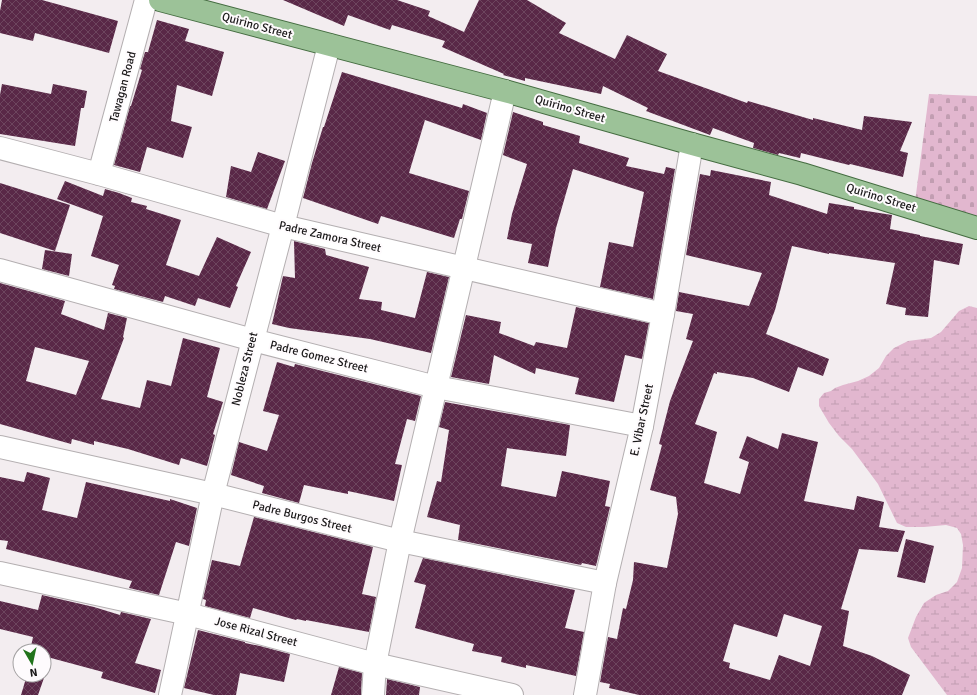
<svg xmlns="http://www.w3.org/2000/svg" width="977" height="695" font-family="Signika,sans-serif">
	<defs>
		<pattern id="wetland-marsh" width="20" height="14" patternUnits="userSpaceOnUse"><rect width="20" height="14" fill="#e2b7cf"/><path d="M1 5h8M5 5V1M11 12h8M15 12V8" fill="none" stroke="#c19db1"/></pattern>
		<pattern id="cemetery-stones" width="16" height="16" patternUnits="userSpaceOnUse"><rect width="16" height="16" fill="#e2b7cf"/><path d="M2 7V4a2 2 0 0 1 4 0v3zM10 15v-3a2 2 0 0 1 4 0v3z" fill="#c19db1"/></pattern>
		<pattern id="building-cross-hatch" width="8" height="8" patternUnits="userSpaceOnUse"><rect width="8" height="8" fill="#592847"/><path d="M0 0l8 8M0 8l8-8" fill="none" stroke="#6d455e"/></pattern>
	</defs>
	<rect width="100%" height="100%" fill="#f3edf0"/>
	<path fill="url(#wetland-marsh)" d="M969 306 977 308V695H947L911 647 908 638 916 617 924 603 936 595 948 591 957 582 962 568 963 545 961 534 957 528 946 525 924 527H906L897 523 878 484 852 449 839 436 829 423 819 406V399L824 393 831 391 835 388 843 385 858 381 869 376 879 368 886 356 894 348 908 341 931 338 941 332 959 311Z"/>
	<path fill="url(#cemetery-stones)" d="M929 94 977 96V219L915 202Z"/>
	<g fill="url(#building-cross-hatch)" fill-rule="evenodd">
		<path d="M2 0H42L118 21 109 53 35 33 33 41 0 33V11Z"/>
		<path d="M283 0H397L430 11 428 16 464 32 479 0H527L566 23 559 33 615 59 627 35 667 54 658 71 747 103 748 101 813 120V118L862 130 864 116 912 122 900 151 908 153 903 177 850 164 849 165 801 153 800 158 779 153 778 155 753 148 754 143 713 128 710 135 646 111 648 108 603 86 601 94 525 78V81L503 75 504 74 442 47 445 41 392 25 390 30 348 15 344 26Z"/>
		<path d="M157 20 189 29 185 41 224 52 212 96 177 85 171 121 192 127 183 158 147 147 140 172 114 165 130 106H131L142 70 140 69 145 52H148Z"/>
		<path d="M342 72 462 108 463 104 487 113 481 140 425 120 409 173 469 191 462 219H460L454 238 381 216 378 224 303 198 312 163 323 127H324Z"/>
		<path d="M2 84 51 94 53 84 87 91 84 108H81L75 146 0 134V95Z"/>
		<path d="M513 112 543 122V125L580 136 579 143 629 158 626 166 664 174 666 167 675 169 653 299 600 287 609 242 633 247 644 192 573 169 556 228 548 267 528 263 532 244 507 239 512 214 527 164 503 155Z"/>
		<path d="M258 152 285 161 267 209 226 197 231 166 251 172Z"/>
		<path d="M711 170 771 182 769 195 827 214 829 203 854 207V209L892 215 890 229 920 235V236L963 244 959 265 934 260 928 317 905 315 906 308 886 304 895 263 829 253V254L792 246 775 310 766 334 829 359 823 376 798 367 789 392 753 378 717 372V374L714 373 695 424 717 432 704 483 740 494 749 462 739 458 747 436 778 449 782 433 818 442 804 501 854 510 857 496 884 502 879 527 905 531 898 552 859 549 841 609 849 611 843 646 872 656 910 675 902 695H639L609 688 610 684 600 682 608 637 617 639 623 608 626 609 633 580 634 562 667 568 678 514 676 497 650 490 662 445 659 444 670 401 693 341 686 339 693 314 676 311 679 292 749 306 762 273 686 255 700 174 710 176ZM784 614 822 626 810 666 779 655 770 680 729 668 730 663 723 661 734 624 777 637Z"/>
		<path d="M65 181 103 196 105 189 119 193 132 198 131 202 147 206 146 209 181 220 166 265 199 276 217 237 251 252 236 286 238 287 230 308 198 298 195 306 165 296 163 302 114 289 115 286 112 285 119 265 91 256 103 216 57 199Z"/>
		<path d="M0 183 70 205 55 251 0 233Z"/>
		<path d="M294 241 325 249 326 255 369 267 359 299 382 302 381 310 415 318 427 272 449 277 431 353 370 339 289 328 272 324 283 276 295 278Z"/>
		<path d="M45 250 72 254 69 276 42 269Z"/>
		<path d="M0 283 65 301 61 314 104 330 108 313 127 318 123 337 124 338 101 399 140 408 147 380 171 386 183 338 220 348 207 397 223 402 213 434 215 435 207 466 181 458 179 465 128 449 94 441V445L72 439 71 444 0 424ZM35 347 89 361 76 395 26 381Z"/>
		<path d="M576 307 649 323 642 359 625 355 614 402 575 394 579 378 536 368 535 374 494 355 489 384 451 377 466 315 501 322 499 333 534 346 536 342 567 348Z"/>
		<path d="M277 362 294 367 295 364 421 396 415 421 407 419 395 464 402 465 394 501 348 491V494L304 485 299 503 262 493 264 486 231 475 239 442 267 451 279 415 263 411Z"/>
		<path d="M445 402 570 425 566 456 507 448 501 486 556 497 562 471 610 481 605 506 610 507 596 566 582 563 581 565 458 540 460 525 427 517 437 481 441 482 449 430 439 427Z"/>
		<path d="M27 472 50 478 42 510 77 518 86 482 170 501V499L197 508 189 546 176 542 159 595 129 588 132 581 6 549 8 541 0 540V477L24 482Z"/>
		<path d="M254 517 373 547 362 594 376 597 369 632 306 620V621L297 619 296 620 253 608 250 618 205 606 206 600 203 599 212 560 240 566Z"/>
		<path d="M906 539 934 546 925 583 897 577Z"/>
		<path d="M423 558 575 590 565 628 584 632 576 676 526 665V668L501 662 502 657 472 651 474 644 415 628 426 585 414 582Z"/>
		<path d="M42 595 94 607 120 615 121 612 151 619 135 663 161 670 155 693 101 678 103 672 51 658 38 695H21L27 675H44V651H30L33 637 0 629V601L38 610Z"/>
		<path d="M198 630 245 642V643L260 646 290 654 284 682 240 673 236 695H214L184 688Z"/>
		<path d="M339 667 362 673 361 695H331Z"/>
		<path d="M387 679 420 687 419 695H386Z"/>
	</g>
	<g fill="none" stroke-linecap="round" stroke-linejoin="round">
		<g stroke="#b4afb1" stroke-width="24">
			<g id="minor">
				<path d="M0 148 99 174 283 226 663 314"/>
				<path d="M99 174 146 0"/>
				<path d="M0 270 253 340 436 387 642 426"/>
				<path d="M0 447 213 494 400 541 605 583"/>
				<path d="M0 573 188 614 375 664 512 695"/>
				<path d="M170 695 213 494 253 340 283 226 329 45"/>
				<path d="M373 695 375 664 400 541 505 91"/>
				<path d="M585 695 605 583 642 426 663 314 692 144"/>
			</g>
		</g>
		<g stroke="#446c40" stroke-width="24">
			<path id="major" d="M160 0 505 91 692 144 802 174 977 228"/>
		</g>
		<use href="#minor" stroke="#fff" stroke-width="22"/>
		<use href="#major" stroke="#9cc298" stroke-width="22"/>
	</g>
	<g text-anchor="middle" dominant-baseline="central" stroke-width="4" stroke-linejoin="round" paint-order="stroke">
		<g font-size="12" fill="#1b191a" stroke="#fefbfd">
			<text transform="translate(257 26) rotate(15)">Quirino Street</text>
			<text transform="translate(123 87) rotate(-75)">Tawagan Road</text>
			<text transform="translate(570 109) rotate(16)">Quirino Street</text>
			<text transform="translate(881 198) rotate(17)">Quirino Street</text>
			<text transform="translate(330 237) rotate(13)">Padre Zamora Street</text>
			<text transform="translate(319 357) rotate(14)">Padre Gomez Street</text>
			<text transform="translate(245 369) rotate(-76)">Nobleza Street</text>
			<text transform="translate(642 420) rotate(-78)">E. Vibar Street</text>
			<text transform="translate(302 517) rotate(14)">Padre Burgos Street</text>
			<text transform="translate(256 632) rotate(15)">Jose Rizal Street</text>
		</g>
	</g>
	<g transform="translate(32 663) rotate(171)"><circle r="19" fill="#fefbfd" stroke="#a3a1a2"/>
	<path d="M0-3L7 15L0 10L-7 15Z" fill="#21731b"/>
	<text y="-6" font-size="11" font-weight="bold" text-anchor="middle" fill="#1b191a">N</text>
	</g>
</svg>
